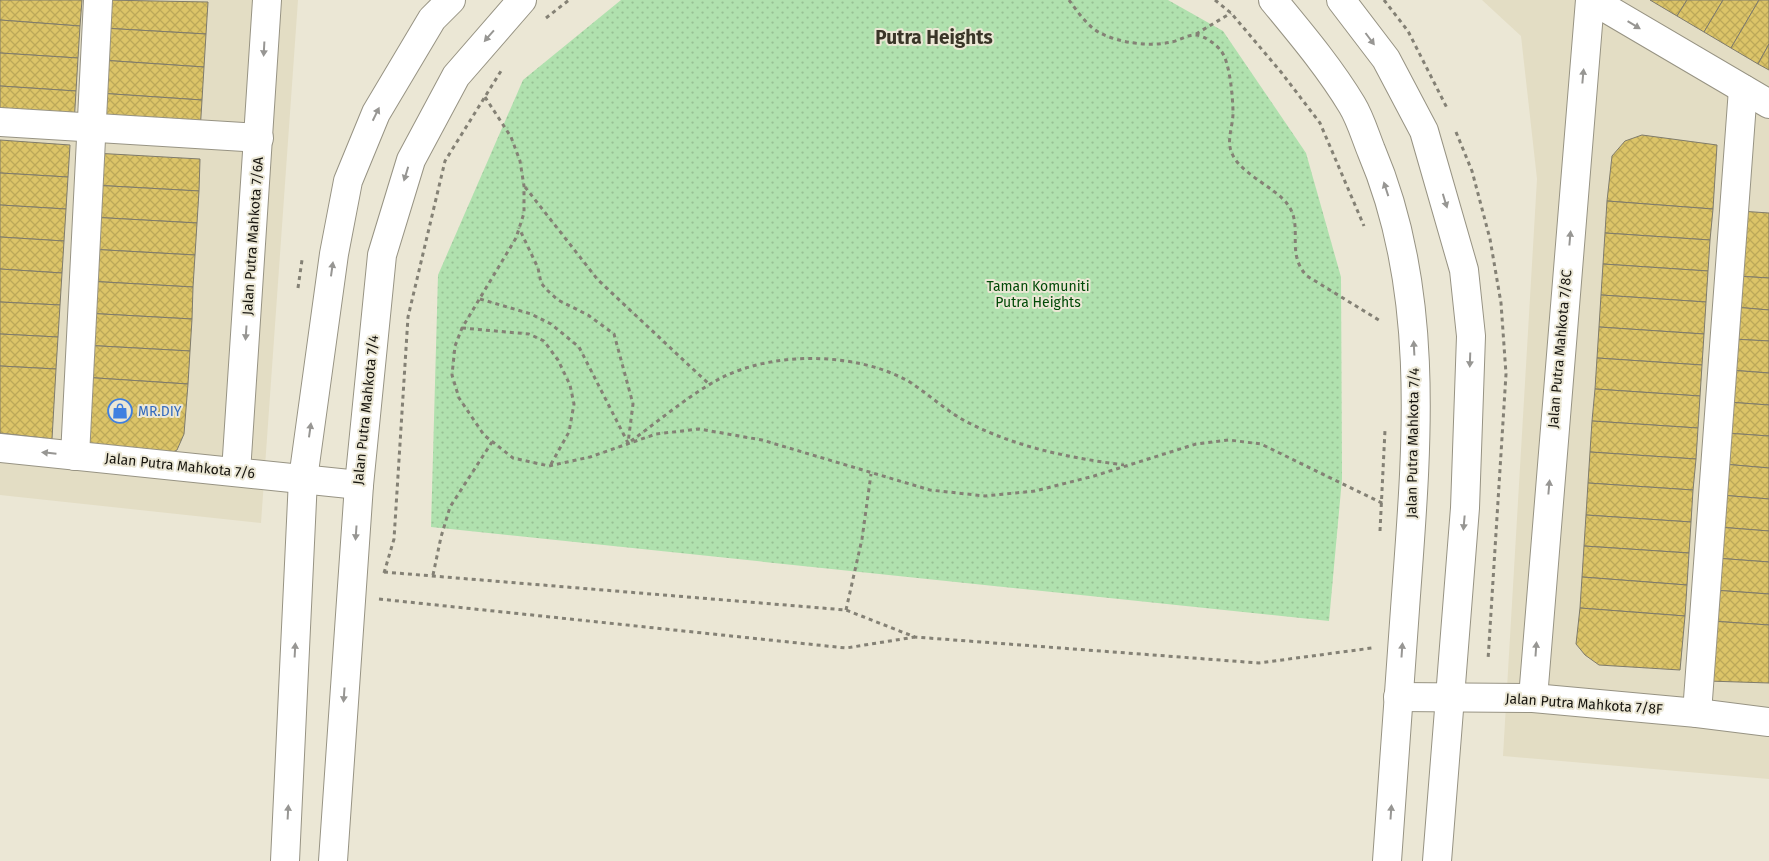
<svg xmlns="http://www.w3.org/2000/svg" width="1769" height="861" font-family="'Fira Sans',sans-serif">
	<defs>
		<pattern id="park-dots" width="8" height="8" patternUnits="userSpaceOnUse" patternTransform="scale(1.25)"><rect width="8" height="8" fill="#b0e1ae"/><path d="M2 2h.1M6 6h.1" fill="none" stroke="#97c094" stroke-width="1.8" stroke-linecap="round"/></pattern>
		<pattern id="building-cross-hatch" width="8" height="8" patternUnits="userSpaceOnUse" patternTransform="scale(1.25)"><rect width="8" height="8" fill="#dcc468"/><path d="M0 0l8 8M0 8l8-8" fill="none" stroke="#bca859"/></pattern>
	</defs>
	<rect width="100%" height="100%" fill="#ebe7d5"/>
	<g fill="#e3ddc4">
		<path d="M0 0H298L261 523 0 495Z"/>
		<path d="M1482 0H1769V779L1503 756 1537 179 1521 36Z"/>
	</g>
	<path fill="url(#park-dots)" d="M621 0H1168L1223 31 1306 153 1341 277 1342 479 1329 621 431 527 438 275 523 80Z"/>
	<g fill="url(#building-cross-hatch)" stroke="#7f7b6b">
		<path d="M0 0H82L80 26 0 20Z"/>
		<path d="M104 0 208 2 206 34 102 28Z"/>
		<path d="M1650 0H1687L1677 16Z"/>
		<path d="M1687 0H1723L1704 32 1677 16Z"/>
		<path d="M1723 0H1759L1731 48 1704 32Z"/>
		<path d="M1759 0H1769V44L1758 64 1731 48Z"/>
		<path d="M0 20 80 26 78 58 0 53Z"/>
		<path d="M102 28 206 34 204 67 100 60Z"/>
		<path d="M1769 44V70L1758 64Z"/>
		<path d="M0 53 78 58 76 91 0 86Z"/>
		<path d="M100 60 204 67 202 100 98 93Z"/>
		<path d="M0 86 76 91 74 124 0 119Z"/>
		<path d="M98 93 202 100 200 132 95 125Z"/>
		<path d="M1642 135 1717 145 1713 209 1607 201 1612 156 1625 141Z"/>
		<path d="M0 140 70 145 68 177 0 173Z"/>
		<path d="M94 153 200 159 199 191 92 185Z"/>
		<path d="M0 173 68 177 66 209 0 205Z"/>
		<path d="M92 185 199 191 197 223 90 217Z"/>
		<path d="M1607 201 1713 209 1710 240 1605 233Z"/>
		<path d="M0 205 66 209 64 241 0 237Z"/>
		<path d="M1740 211 1769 213V278L1736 276Z"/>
		<path d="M90 217 197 223 195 255 88 249Z"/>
		<path d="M1605 233 1710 240 1708 271 1603 264Z"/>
		<path d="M0 237 64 241 62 273 0 269Z"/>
		<path d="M88 249 195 255 193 287 86 281Z"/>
		<path d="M1603 264 1708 271 1706 302 1601 295Z"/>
		<path d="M0 269 62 273 60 305 0 302Z"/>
		<path d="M1736 276 1769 278V310L1734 307Z"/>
		<path d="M86 281 193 287 192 319 84 313Z"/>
		<path d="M1601 295 1706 302 1704 334 1599 327Z"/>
		<path d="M0 302 60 305 58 337 0 334Z"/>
		<path d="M1734 307 1769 310V341L1732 339Z"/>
		<path d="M84 313 192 319 190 351 82 345Z"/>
		<path d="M1599 327 1704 334 1702 365 1597 358Z"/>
		<path d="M0 334 58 337 56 369 0 366Z"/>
		<path d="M1732 339 1769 341V373L1729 370Z"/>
		<path d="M82 345 190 351 188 384 81 377Z"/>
		<path d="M1597 358 1702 365 1700 396 1595 389Z"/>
		<path d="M0 366 56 369 52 439 0 433Z"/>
		<path d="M1729 370 1769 373V405L1727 402Z"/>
		<path d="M81 377 188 384 184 434 177 450 161 458 77 453Z"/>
		<path d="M1595 389 1700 396 1698 428 1592 421Z"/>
		<path d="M1727 402 1769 405V436L1725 433Z"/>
		<path d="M1592 421 1698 428 1696 459 1590 452Z"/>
		<path d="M1725 433 1769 436V468L1723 464Z"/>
		<path d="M1590 452 1696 459 1693 490 1588 483Z"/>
		<path d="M1723 464 1769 468V499L1720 495Z"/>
		<path d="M1588 483 1693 490 1691 522 1586 515Z"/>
		<path d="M1720 495 1769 499V531L1718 527Z"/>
		<path d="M1586 515 1691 522 1689 553 1584 546Z"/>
		<path d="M1718 527 1769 531V562L1715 558Z"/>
		<path d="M1584 546 1689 553 1687 585 1582 577Z"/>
		<path d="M1715 558 1769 562V594L1713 590Z"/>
		<path d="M1582 577 1687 585 1685 616 1580 608Z"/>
		<path d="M1713 590 1769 594V625L1711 621Z"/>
		<path d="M1580 608 1685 616 1680 670 1599 665 1585 655 1576 644Z"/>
		<path d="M1711 621 1769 625V683L1708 681Z"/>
	</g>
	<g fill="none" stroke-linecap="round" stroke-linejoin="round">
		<g stroke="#979383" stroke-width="30">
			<g id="minor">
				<path d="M1273 0C1301 34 1329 67 1352 105 1360 118 1365 135 1371 150 1433 295 1416 456 1405 609 1399 693 1393 777 1387 861"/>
				<path d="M1341 0 1386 59 1424 131 1464 270 1471 336 1465 508 1437 861"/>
				<path d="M1592 0 1769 104"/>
				<path d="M0 122 259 138"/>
				<path d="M0 448 359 485"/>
				<path d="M75 456 98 0"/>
				<path d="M236 472 267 0"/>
				<path d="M1398 697 1533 698 1697 713 1769 722"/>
				<path d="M1533 698 1590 0"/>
				<path d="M1697 713 1743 89"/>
				<path d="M285 861 303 479 334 254 348 181 376 113 432 19 451 0"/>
				<path d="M333 861 359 485 382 255 411 160 456 76 522 0"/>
			</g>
		</g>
		<g stroke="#848175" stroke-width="3" stroke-dasharray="4 4" stroke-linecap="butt">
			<path d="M1069 0C1077 11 1088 27 1100 33 1120 43 1149 47 1171 42 1179 41 1188 34 1196 35 1205 36 1216 44 1221 51 1230 61 1233 100 1233 113 1233 124 1228 137 1230 147 1234 172 1275 186 1288 205 1304 227 1285 253 1307 276L1382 322"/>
			<path d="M1215 0 1231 13 1281 72 1320 123 1364 226"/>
			<path d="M1384 0 1408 31 1448 110"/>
			<path d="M546 18 569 0"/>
			<path d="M1196 34 1231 13"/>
			<path d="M485 97 511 137 520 161 524 186V213L516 238 462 328 455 346 452 375 459 398 484 435 513 458 549 466 590 457 656 434 699 429 762 440 930 490 985 496 1035 491 1094 476 1196 444 1229 440 1261 444 1384 504"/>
			<path d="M1456 132 1472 171 1490 239 1501 303 1506 374 1488 660"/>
			<path d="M525 187 598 280 710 385"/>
			<path d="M298 288 302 260"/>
			<path d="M480 299 531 314 551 324 579 347 628 443 633 404 614 334 588 315 558 300 547 290 541 283 538 268 519 228"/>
			<path d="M462 328 529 334 544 341 558 360 570 385 574 404 569 432 550 466"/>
			<path d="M631 441C660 420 689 395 721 378 774 351 856 352 908 381 929 394 948 413 971 424 1019 448 1071 458 1124 465"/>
			<path d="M1380 531 1385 430"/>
			<path d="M384 572 846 610 915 637 1259 663 1372 648"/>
			<path d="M384 573 394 539 408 317 445 161 501 71"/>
			<path d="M433 575 441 537 450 507 492 442"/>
			<path d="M379 599 846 648 915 637"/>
			<path d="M846 610 862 539 871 474"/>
		</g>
		<use href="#minor" stroke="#fff" stroke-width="28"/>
	</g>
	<defs><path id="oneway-solid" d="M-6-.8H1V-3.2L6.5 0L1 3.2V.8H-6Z" transform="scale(1.25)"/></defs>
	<g fill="#979693">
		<use href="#oneway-solid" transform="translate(1634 25) rotate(31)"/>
		<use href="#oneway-solid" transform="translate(489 36) rotate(131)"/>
		<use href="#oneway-solid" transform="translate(1370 39) rotate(53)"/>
		<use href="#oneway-solid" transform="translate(264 49) rotate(93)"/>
		<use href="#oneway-solid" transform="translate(1583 76) rotate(-85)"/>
		<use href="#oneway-solid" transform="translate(376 114) rotate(-64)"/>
		<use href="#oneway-solid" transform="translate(406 174) rotate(107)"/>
		<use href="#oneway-solid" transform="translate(1386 189) rotate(-108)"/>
		<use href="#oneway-solid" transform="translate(1445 201) rotate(73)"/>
		<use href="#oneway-solid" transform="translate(1570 238) rotate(-85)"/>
		<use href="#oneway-solid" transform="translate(332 269) rotate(-82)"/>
		<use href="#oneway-solid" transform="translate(246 333) rotate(94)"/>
		<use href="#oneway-solid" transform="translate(1414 348) rotate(-93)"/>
		<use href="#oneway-solid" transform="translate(1470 360) rotate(92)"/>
		<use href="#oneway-solid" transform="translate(310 430) rotate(-82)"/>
		<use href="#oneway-solid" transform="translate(49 453) rotate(-174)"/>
		<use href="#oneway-solid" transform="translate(1549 487) rotate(-85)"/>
		<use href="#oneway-solid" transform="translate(1464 523) rotate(95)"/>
		<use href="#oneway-solid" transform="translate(356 533) rotate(94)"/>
		<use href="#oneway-solid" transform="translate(1536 649) rotate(-86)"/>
		<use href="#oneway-solid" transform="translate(295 650) rotate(-87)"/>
		<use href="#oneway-solid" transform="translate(1402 650) rotate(-86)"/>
		<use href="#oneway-solid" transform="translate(344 695) rotate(94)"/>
		<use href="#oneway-solid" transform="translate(288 812) rotate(-87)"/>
		<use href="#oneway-solid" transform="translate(1391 812) rotate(-86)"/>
	</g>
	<defs>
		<g id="shop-ring" transform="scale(1.25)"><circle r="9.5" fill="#ebe7d5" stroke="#3f7fe0" stroke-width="1.5"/><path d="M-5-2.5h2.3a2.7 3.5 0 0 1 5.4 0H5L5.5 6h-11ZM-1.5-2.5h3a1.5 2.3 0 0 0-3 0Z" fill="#3f7fe0"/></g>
	</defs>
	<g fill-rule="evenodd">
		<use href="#shop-ring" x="120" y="411"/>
	</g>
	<g text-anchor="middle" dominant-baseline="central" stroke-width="4" stroke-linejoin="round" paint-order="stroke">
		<g font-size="14" fill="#17150f" stroke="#ebe7d5">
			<text transform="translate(253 236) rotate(-86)">Jalan Putra Mahkota 7/6A</text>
			<text transform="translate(1560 349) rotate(-85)">Jalan Putra Mahkota 7/8C</text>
			<text transform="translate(366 410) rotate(-84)">Jalan Putra Mahkota 7/4</text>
			<text transform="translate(1413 443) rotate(-89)">Jalan Putra Mahkota 7/4</text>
			<text transform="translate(180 466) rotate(6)">Jalan Putra Mahkota 7/6</text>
			<text transform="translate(1584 704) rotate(4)">Jalan Putra Mahkota 7/8F</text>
		</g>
		<g font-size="14" fill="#004a07" stroke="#ebe7d5">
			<text x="1038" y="286">Taman Komuniti<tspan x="1038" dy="16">Putra Heights</tspan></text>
		</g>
		<g font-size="14" fill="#366cbe" stroke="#ebe7d5" text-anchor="start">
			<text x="138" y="411">MR.DIY</text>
		</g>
		<g font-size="19" font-weight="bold" fill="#393527" stroke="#ebe7d5">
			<text x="934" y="37">Putra Heights</text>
		</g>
	</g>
</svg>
